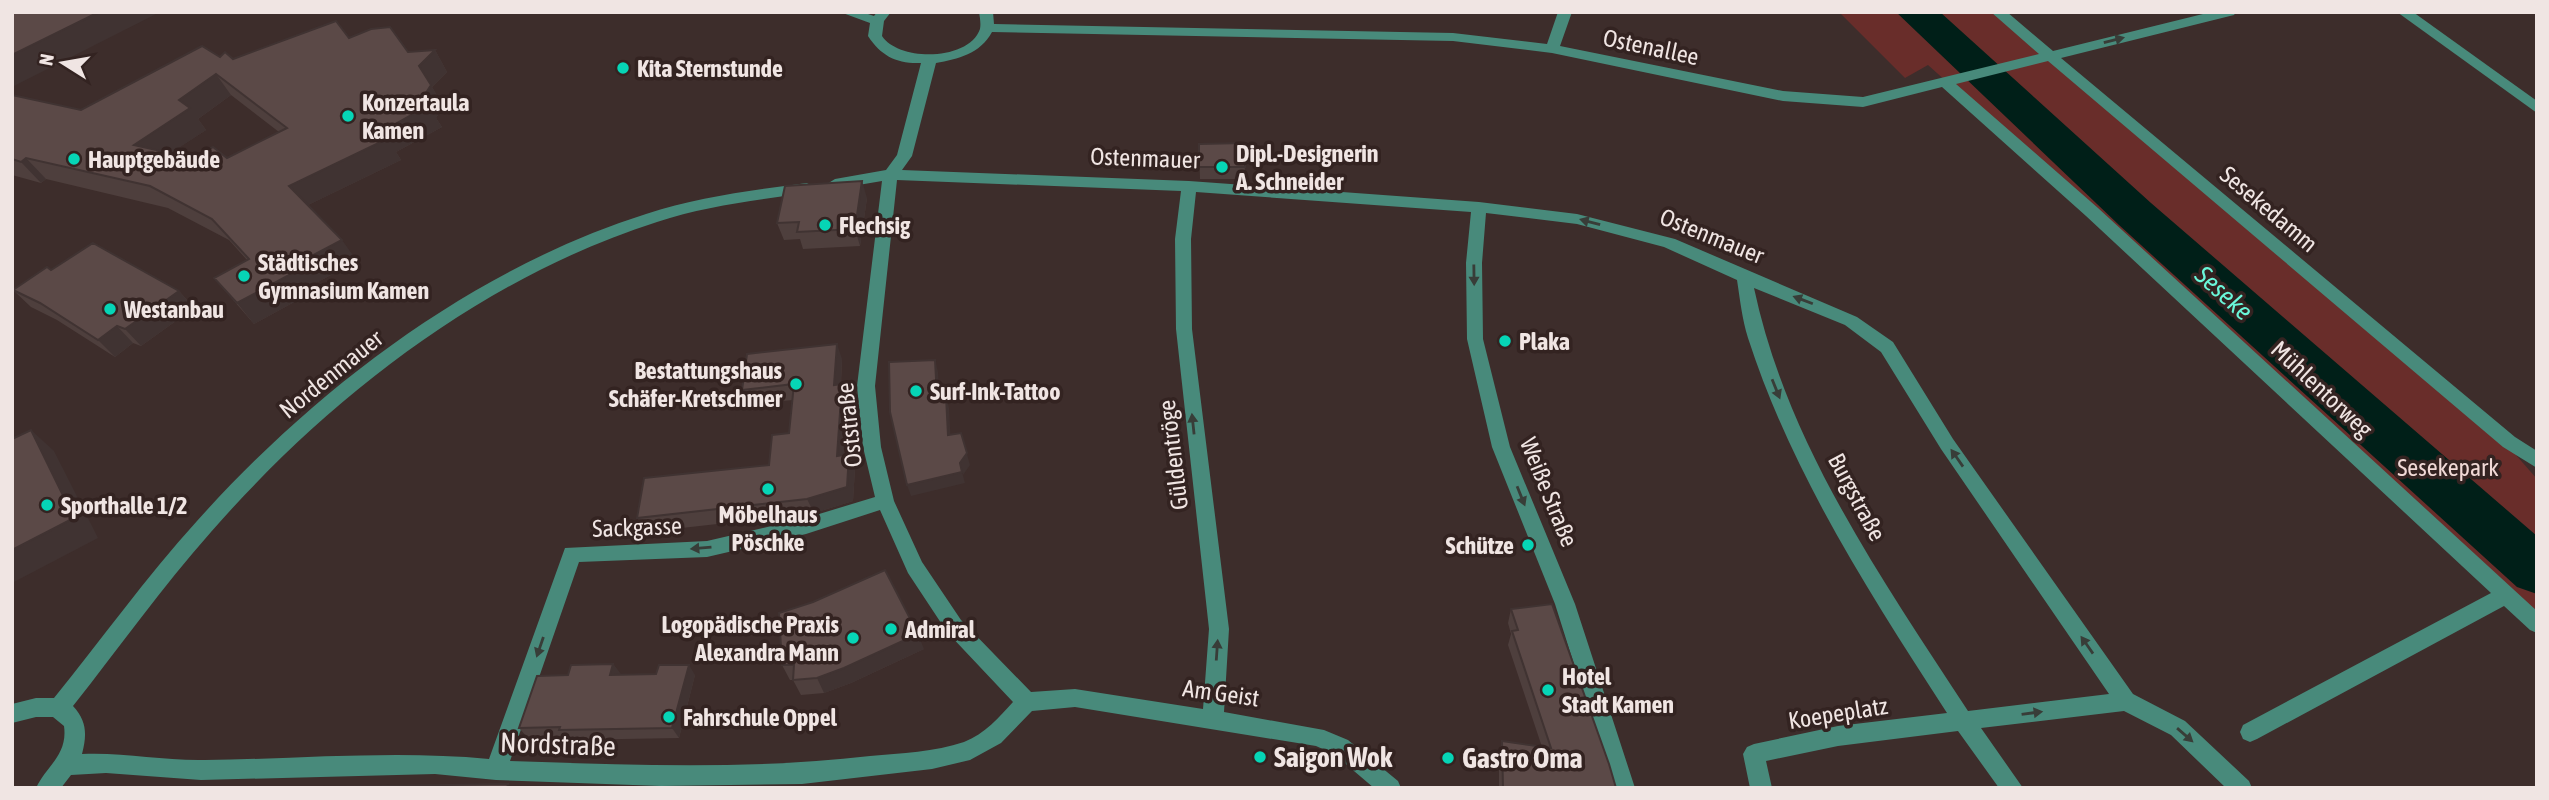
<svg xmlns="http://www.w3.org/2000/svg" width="2549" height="800" font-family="'Asap Condensed',sans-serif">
	<rect width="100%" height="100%" fill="#3d2d2b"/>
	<path fill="#692d2a" d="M1839 12H1995L2509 447 2537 479V625L2092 212 1928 65 1905 78Z"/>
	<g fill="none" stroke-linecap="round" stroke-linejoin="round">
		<path fill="#001f18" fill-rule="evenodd" d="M1896 12H1940L2151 203 2537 536V594L2517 587 2119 225Z"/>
		<g fill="#488a7b" fill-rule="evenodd">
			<path d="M840 12H862L874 16 877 12H891L884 21 882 36C899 62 969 61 980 29 981 24 980 18 979 12H993L994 24 1453 33 1547 44 1558 12H1572L1560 46 1783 91 1863 97 2039 54 1991 12H2007L2053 51 2211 12H2236L2234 15 2061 58 2515 437 2537 451V468L2503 447 2048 61 1956 84 2098 208 2537 611V633L2530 630 2504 606 2257 739 2250 742 2243 739 2240 732 2243 725 2491 593 2086 216 1942 87 1863 107 1783 101 1552 53 1453 41 992 32C980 54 958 59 936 63L912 156 902 170 1189 181 1479 202 1577 214 1675 239 1857 317 1893 342 1953 439 2133 694 2185 721 2249 781 2252 788H2226L2171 735 2124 711 1981 728 2023 788H1999L1958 731 1838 746 1766 761 1772 788H1750L1743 754 1747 747 1754 744 1838 726 1947 713C1870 594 1792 474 1748 338 1742 319 1740 299 1737 280L1664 247 1577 224 1486 213 1482 263 1483 339 1510 447 1575 604 1635 788H1613L1555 604 1492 447 1467 339 1466 263 1471 212 1196 192 1191 239 1192 329 1229 629 1224 712 1324 730 1348 740 1398 781 1401 788H1374L1334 754 1316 746 1075 707 1032 711 1001 743 970 760 932 769 802 784 661 786 496 780 435 774 201 780 106 773 71 775 61 788H36C47 765 68 755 64 726L53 717H36L12 723V704L36 698H54C102 639 146 577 197 521 317 387 473 269 646 214 698 197 753 190 807 183L815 188 807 193C757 200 705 206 657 222 484 277 329 397 211 532 162 587 119 648 73 706 87 721 87 735 82 754 123 752 164 761 205 760 300 759 395 750 489 759L565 548 707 541 806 518 875 497 863 447 857 386 882 181 835 189 827 184 835 179 886 170 897 155 921 63C897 64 881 56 868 36L870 23ZM897 180 1181 191 1175 239 1176 329 1209 629 1203 709 1075 689 1031 692 961 620 922 562 894 501 881 447 875 386ZM1754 288 1845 325 1881 352 1941 449 2109 694 1968 711C1882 579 1787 444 1754 288ZM880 510 908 573 947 632 1013 702C999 717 985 734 964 742 935 752 901 753 870 756 750 770 630 765 510 761L579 562 707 557 806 534Z"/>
			<path d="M2397 12H2413L2537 101V113Z"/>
		</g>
	</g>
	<g fill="#4e3f3d" fill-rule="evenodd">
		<path d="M349 38 408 52 435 50 447 72 432 87 443 106 436 118 442 127 396 152 401 160 308 205 357 261 316 283 320 288 254 324 214 278 247 260 229 240 168 208 46 179 41 183 12 175V95L81 110 220 57 233 59ZM231 95 279 132 227 158H192L170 153 206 130 198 119Z"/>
		<path d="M1244 143 1245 179H1200L1199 144Z"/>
		<path d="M867 198 860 246 803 249 800 239 784 240 777 223Z"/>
		<path d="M51 270 179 291 194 308 141 346 133 343 115 357 57 320 31 307 13 290Z"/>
		<path d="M842 359 841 384H842L848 399 844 455 849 454 855 469 853 501 814 513 646 532 637 518 769 465 789 433 793 400 749 404 742 390Z"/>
		<path d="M1511 609 1616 788H1499V754L1502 741 1542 747 1508 645 1511 634 1508 623Z"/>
		<path d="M924 649 851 683 824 693 801 695 793 680H790L782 665Z"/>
		<path d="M613 664 621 675H695L679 738 567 740 565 737 528 738 519 728Z"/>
	</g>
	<g fill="#403332">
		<path d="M99 12H160L12 87V55Z"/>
		<path d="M435 50 447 72 432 87 443 106 436 118 442 127 396 152 401 160 304 207 289 186 381 132 422 99 419 66Z"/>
		<path d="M216 74 231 95 198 119 206 130 151 166 134 145 179 100Z"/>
		<path d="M26 158 46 179 41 183 21 162Z"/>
		<path d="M862 181 867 198 860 246 855 229Z"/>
		<path d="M342 240 357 261 316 283 320 288 254 324 237 303 300 262Z"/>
		<path d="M179 291 194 308 141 346 125 329Z"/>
		<path d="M117 326 133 343 115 357 98 340Z"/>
		<path d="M837 344 842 359 840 399 834 385Z"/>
		<path d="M935 360 938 372 940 409 937 397Z"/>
		<path d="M842 384 848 399 843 470 837 456Z"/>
		<path d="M946 396 949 408 951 446 948 435Z"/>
		<path d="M31 430 54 451 98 538 12 583V550Z"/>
		<path d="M961 433 970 465 963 475 960 463Z"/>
		<path d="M849 454 855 469 853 501 814 513 807 499Z"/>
		<path d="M962 472 965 483 911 496 907 485Z"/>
		<path d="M918 634 924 649 851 683 824 693 817 678Z"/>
		<path d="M613 664 621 674 618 685 610 675Z"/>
		<path d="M689 665 695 675 679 738 672 728Z"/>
	</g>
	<g fill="#5b4947" stroke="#403332" stroke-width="2" fill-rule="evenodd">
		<path d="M12 12H99L12 55Z"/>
		<path d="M336 21 349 38 371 29 390 27 408 52 435 50 419 66 431 85 422 99 429 105 381 132 387 139 289 186 342 240 300 262 304 267 237 303 214 278 249 259 212 219 150 186 26 158 21 162 12 159V95L81 110 202 46 220 57 225 52 233 59ZM216 74 287 128 227 158 213 147 192 158 134 145 190 108 179 100Z"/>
		<path d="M1244 143 1245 167H1199V144Z"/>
		<path d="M862 181 855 229 797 232 799 222 777 223 785 186Z"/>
		<path d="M93 243 179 291 125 329 117 326 98 340 40 303 13 290 47 267 51 270Z"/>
		<path d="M837 344 834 385 842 384 837 456 849 454 847 487 807 499 637 518 644 478 769 465 772 435 789 433 794 384 742 390 747 354Z"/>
		<path d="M935 360 937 397 946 396 948 435 961 433 967 453 960 463 962 472 907 485 890 412 889 362Z"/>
		<path d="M31 430 74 518 12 550V439Z"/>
		<path d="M885 570 918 634 844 668 817 678 793 680 794 665H782L779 613 813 602Z"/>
		<path d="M1552 604 1609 764 1616 788H1503L1502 741 1551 748 1512 631 1518 630 1511 609Z"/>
		<path d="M613 664 610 675 656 674 659 665H689L672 728 559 730 560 727 519 728 537 676 568 675 571 665Z"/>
		<path d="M508 784 507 788H259Z"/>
	</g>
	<defs><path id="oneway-solid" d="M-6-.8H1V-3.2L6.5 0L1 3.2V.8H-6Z" transform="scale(1.75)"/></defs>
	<g fill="#383d38">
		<use href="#oneway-solid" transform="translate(2114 40) rotate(-14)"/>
		<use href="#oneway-solid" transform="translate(1590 222) rotate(-165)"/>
		<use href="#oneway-solid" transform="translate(1474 275) rotate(89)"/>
		<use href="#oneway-solid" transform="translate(1803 300) rotate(-159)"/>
		<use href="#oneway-solid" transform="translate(1776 389) rotate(68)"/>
		<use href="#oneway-solid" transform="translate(1193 424) rotate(-96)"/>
		<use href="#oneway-solid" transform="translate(1957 458) rotate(-125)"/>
		<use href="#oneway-solid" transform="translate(1521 496) rotate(68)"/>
		<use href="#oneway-solid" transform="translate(701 548) rotate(175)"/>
		<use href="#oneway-solid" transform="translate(2087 645) rotate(-125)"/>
		<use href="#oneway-solid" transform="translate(540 647) rotate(109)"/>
		<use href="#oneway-solid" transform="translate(1217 650) rotate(-86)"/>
		<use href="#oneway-solid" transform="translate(2032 713) rotate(-8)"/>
		<use href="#oneway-solid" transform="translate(2185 735) rotate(41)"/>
	</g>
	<g fill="#06d5b6" stroke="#332321" stroke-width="2.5">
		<circle cx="623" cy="68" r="7"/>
		<circle cx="348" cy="116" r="7"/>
		<circle cx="74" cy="159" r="7"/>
		<circle cx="1222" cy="167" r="7"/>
		<circle cx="825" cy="225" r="7"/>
		<circle cx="244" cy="276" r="7"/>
		<circle cx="110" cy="309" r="7"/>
		<circle cx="1505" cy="341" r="7"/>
		<circle cx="796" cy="384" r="7"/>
		<circle cx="916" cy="391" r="7"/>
		<circle cx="768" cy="489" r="7"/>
		<circle cx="47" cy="505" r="7"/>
		<circle cx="1528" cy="545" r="7"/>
		<circle cx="891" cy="629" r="7"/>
		<circle cx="853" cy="638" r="7"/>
		<circle cx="1548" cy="690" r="7"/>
		<circle cx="669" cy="717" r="7"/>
		<circle cx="1260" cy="757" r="7"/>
		<circle cx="1448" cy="758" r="7"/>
	</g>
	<g text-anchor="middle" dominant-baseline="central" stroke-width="7" stroke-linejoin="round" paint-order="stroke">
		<g font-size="24" fill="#f0e5e3" stroke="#332321">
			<text transform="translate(1651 47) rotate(12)">Ostenallee</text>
			<text transform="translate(1145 158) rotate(2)">Ostenmauer</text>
			<text transform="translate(2269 209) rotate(40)">Sesekedamm</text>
			<text transform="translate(1712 236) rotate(22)">Ostenmauer</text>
			<text transform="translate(331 374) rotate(-39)">Nordenmauer</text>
			<text transform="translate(2322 389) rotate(43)">Mühlentorweg</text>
			<text transform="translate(849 425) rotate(-96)">Oststraße</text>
			<text transform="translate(1173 455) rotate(-97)">Güldentröge</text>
			<text transform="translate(1549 492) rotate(68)">Weiße Straße</text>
			<text transform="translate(1857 497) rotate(62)">Burgstraße</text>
			<text transform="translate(637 527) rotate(-2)">Sackgasse</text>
			<text transform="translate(1221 693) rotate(8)">Am Geist</text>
			<text transform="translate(1838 713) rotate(-9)">Koepeplatz</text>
		</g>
		<g font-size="24" font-weight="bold" fill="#f0e5e3" stroke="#332321" text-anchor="start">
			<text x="637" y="68">Kita Sternstunde</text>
			<text x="362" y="102">Konzertaula<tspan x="362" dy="28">Kamen</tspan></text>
			<text x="1236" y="153">Dipl.-Designerin<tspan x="1236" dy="28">A. Schneider</tspan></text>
			<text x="88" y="159">Hauptgebäude</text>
			<text x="839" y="225">Flechsig</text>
			<text x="258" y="262">Städtisches<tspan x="258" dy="28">Gymnasium Kamen</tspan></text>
			<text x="124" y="309">Westanbau</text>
			<text x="1519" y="341">Plaka</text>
			<text x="782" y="370" text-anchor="end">Bestattungshaus<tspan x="782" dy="28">Schäfer-Kretschmer</tspan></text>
			<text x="930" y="391">Surf-Ink-Tattoo</text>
			<text x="61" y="505">Sporthalle 1/2</text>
			<text x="768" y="514" text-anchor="middle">Möbelhaus<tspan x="768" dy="28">Pöschke</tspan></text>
			<text x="1514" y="545" text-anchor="end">Schütze</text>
			<text x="839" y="624" text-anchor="end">Logopädische Praxis<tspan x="839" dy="28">Alexandra Mann</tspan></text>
			<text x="905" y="629">Admiral</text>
			<text x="1562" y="676">Hotel<tspan x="1562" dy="28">Stadt Kamen</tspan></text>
			<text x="683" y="717">Fahrschule Oppel</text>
		</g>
		<g font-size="24" fill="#f0d9d6" stroke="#332321">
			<text x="2448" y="467">Sesekepark</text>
		</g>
		<g font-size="26" font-style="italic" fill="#6af6d9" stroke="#332321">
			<text transform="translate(2224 293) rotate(42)">Seseke</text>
		</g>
		<g font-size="28" fill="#f0e5e3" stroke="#332321">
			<text transform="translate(558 744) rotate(2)">Nordstraße</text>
		</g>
		<g font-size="28" font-weight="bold" fill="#f0e5e3" stroke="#332321" text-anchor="start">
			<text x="1274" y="757">Saigon Wok</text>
			<text x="1462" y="758">Gastro Oma</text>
		</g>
	</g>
	<rect width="2549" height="800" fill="none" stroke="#f0e5e3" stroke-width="28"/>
	<g transform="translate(63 63) rotate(281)" stroke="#332321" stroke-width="5" paint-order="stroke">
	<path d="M0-5L12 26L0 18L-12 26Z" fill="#f0e5e3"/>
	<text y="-10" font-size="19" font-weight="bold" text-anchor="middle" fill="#f0e5e3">N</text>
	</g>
</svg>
